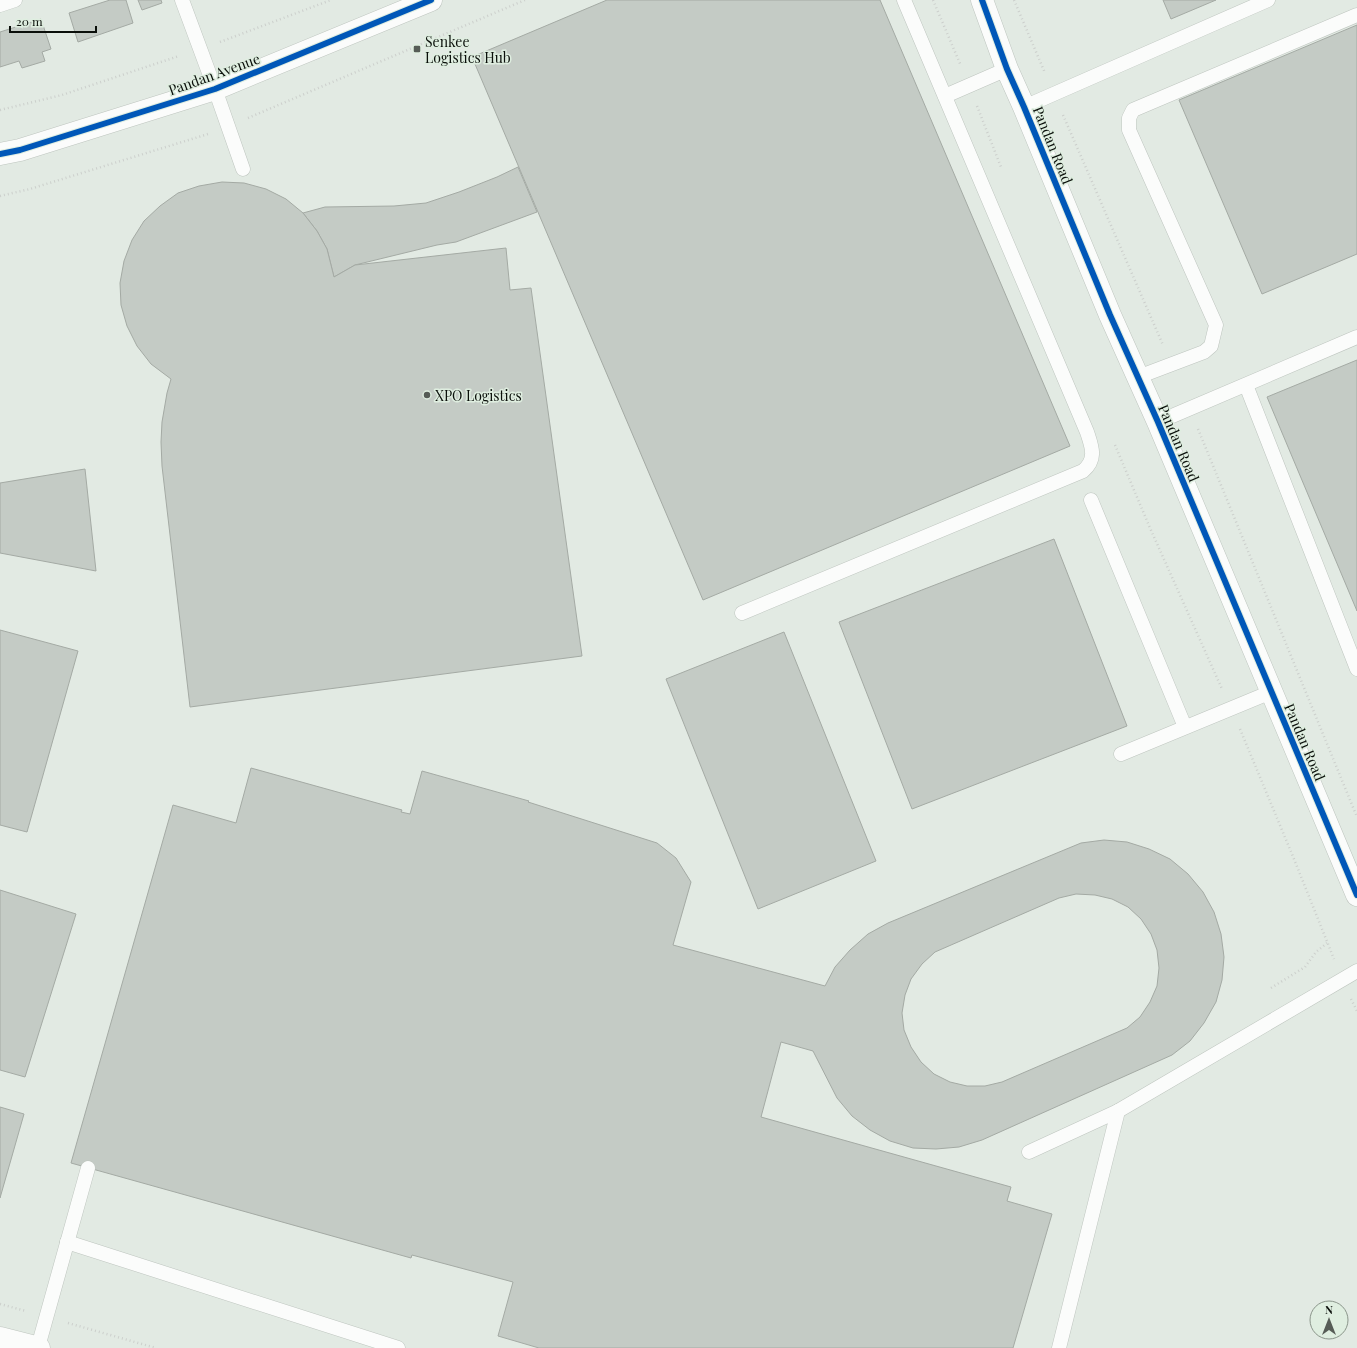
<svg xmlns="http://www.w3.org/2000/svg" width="1357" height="1348" font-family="'Playfair Display',serif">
	<rect width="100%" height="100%" fill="#e2eae3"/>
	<g fill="#c4cbc5" stroke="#a4aaa4" fill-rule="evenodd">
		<path d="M110 0H126L133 23 78 42 69 13Z"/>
		<path d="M138 0H161L162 3 142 10Z"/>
		<path d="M607 0H880L1070 446 703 600 472 57Z"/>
		<path d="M1163 0H1216L1171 19Z"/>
		<path d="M41 19 51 49 42 52 45 61 22 68 19 61 0 67V32Z"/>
		<path d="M1357 25V254L1262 294 1179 100Z"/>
		<path d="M518 167 537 212 456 242 437 245 355 265 334 277 327 249 317 231 303 213 325 207 394 206 426 203 459 192 497 177Z"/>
		<path d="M222 182 244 183 266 189 286 199 303 213 317 231 327 249 334 277 355 265 506 248 510 290 531 288 582 656 190 707 162 466 161 442 162 422 167 393 171 379 151 364 137 346 127 326 121 305 120 283 124 261 132 240 144 221 160 206 178 193 199 186Z"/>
		<path d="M1357 360V611L1267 397Z"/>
		<path d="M85 469 96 571 0 553V483Z"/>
		<path d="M1054 539 1127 726 912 809 839 622Z"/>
		<path d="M0 630 78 651 27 832 0 825Z"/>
		<path d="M784 632 876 861 758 909 666 679Z"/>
		<path d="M251 768 402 810 401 812 410 814 422 771 529 801 528 802 657 843 676 858 691 882 673 945 825 986 835 967 850 950 868 934 888 923 1081 843 1104 840 1127 842 1149 849 1170 859 1188 874 1203 892 1214 912 1221 934 1224 957 1222 980 1216 1002 1204 1023 1190 1041 1172 1055 982 1140 959 1147 936 1149 913 1148 890 1141 870 1130 852 1116 837 1098 813 1051 781 1042 761 1117 1011 1187 1007 1201 1052 1214 1013 1348H539L498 1336 513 1282 412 1255 411 1258 71 1163 173 805 236 823ZM1076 894 1095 895 1112 899 1128 907 1141 919 1151 934 1157 950 1159 968 1157 986 1150 1002 1140 1017 1127 1028 1002 1082 985 1086H967L950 1082 934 1074 921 1062 911 1047 904 1030 902 1013 905 995 911 979 922 964 935 952 1059 898Z"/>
		<path d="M0 890 76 914 25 1077 0 1070Z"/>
		<path d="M0 1107 24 1114 0 1198Z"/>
	</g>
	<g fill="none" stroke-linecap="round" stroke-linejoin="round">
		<g stroke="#bec5bf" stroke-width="15">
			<g id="lane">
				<path d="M182 0 215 89 243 169"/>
				<path d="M0 5 15 0"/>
				<path d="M945 96 1007 69"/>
				<path d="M1024 107 1268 0"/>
				<path d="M1138 377 1204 352 1211 346 1216 325 1129 130V118L1133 110 1357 15"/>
				<path d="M1246 385 1357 669"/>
				<path d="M1158 422 1357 337"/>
				<path d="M1091 500 1185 727"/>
				<path d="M742 613 1083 471C1097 459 1092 447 1087 432L904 0"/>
				<path d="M1121 754 1271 692"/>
				<path d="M1029 1152 1118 1111 1357 971"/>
				<path d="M67 1242 398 1348"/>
				<path d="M38 1347 88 1168"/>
				<path d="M1059 1348 1118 1111"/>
			</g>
		</g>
		<g stroke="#bec5bf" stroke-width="23">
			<path id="street" d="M982 0 1007 69 1024 107 1110 315 1158 422 1357 895"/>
		</g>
		<g stroke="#bec5bf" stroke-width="23">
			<g id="secondary">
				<path d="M0 154 20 150 215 89 431 0"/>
				<path d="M0 1338 39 1348"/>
			</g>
		</g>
		<g stroke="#cccfcc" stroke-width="2.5" stroke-dasharray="1 3" stroke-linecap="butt">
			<path d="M933 0 961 66"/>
			<path d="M1014 0 1045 73"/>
			<path d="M220 42 331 0"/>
			<path d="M977 106 1001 167"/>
			<path d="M0 110 62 95 179 56"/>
			<path d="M1063 115 1163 345"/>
			<path d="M248 118 525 0"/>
			<path d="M0 196 30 189 208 134"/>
			<path d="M1198 429 1357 817"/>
			<path d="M1115 445 1150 528 1222 689"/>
			<path d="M1240 729 1294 859 1334 959"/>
			<path d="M1271 988 1305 967 1316 952 1327 943"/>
			<path d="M1351 999 1357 1011"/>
			<path d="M0 1304 26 1311"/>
			<path d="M68 1323 156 1348"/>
		</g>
		<use href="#lane" stroke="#fbfcfb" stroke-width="14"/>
		<use href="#street" stroke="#fbfcfb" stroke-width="22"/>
		<use href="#secondary" stroke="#fbfcfb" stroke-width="22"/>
		<g stroke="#dfeee0" stroke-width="8">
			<g id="cycleway">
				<path d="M982 0 1007 69 1024 107 1110 315 1158 422 1357 895"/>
				<path d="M0 154 20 150 215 89 431 0"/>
			</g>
		</g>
		<use href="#cycleway" stroke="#0057b8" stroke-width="6"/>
	</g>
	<g fill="#565c56" stroke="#dfeee0" stroke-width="1.5">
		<rect x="413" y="45" width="8" height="8" rx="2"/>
		<circle cx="427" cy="395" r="4"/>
	</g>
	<g text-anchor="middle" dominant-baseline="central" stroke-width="3" stroke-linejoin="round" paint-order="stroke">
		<g font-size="14" fill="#0a0f0a" stroke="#dfeee0" text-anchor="start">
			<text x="425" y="41">Senkee<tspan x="425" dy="16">Logistics Hub</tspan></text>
			<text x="435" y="395">XPO Logistics</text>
		</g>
		<g font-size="14" fill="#0a0f0a" stroke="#dfeee0">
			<text transform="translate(214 74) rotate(-20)">Pandan Avenue</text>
			<text transform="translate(1053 145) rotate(68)">Pandan Road</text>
			<text transform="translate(1179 443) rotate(67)">Pandan Road</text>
			<text transform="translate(1305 742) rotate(67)">Pandan Road</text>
		</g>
	</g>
	<g transform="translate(1329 1320)"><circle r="19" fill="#dfeee0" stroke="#8a958a"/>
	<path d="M0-3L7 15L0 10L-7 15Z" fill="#565c56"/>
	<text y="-6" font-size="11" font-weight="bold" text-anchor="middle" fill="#0a0f0a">N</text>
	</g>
	<path d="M10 26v6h86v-6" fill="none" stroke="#0a0f0a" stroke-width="2"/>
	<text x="16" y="26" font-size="12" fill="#0a0f0a" stroke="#dfeee0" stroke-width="3" paint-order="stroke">20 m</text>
</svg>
